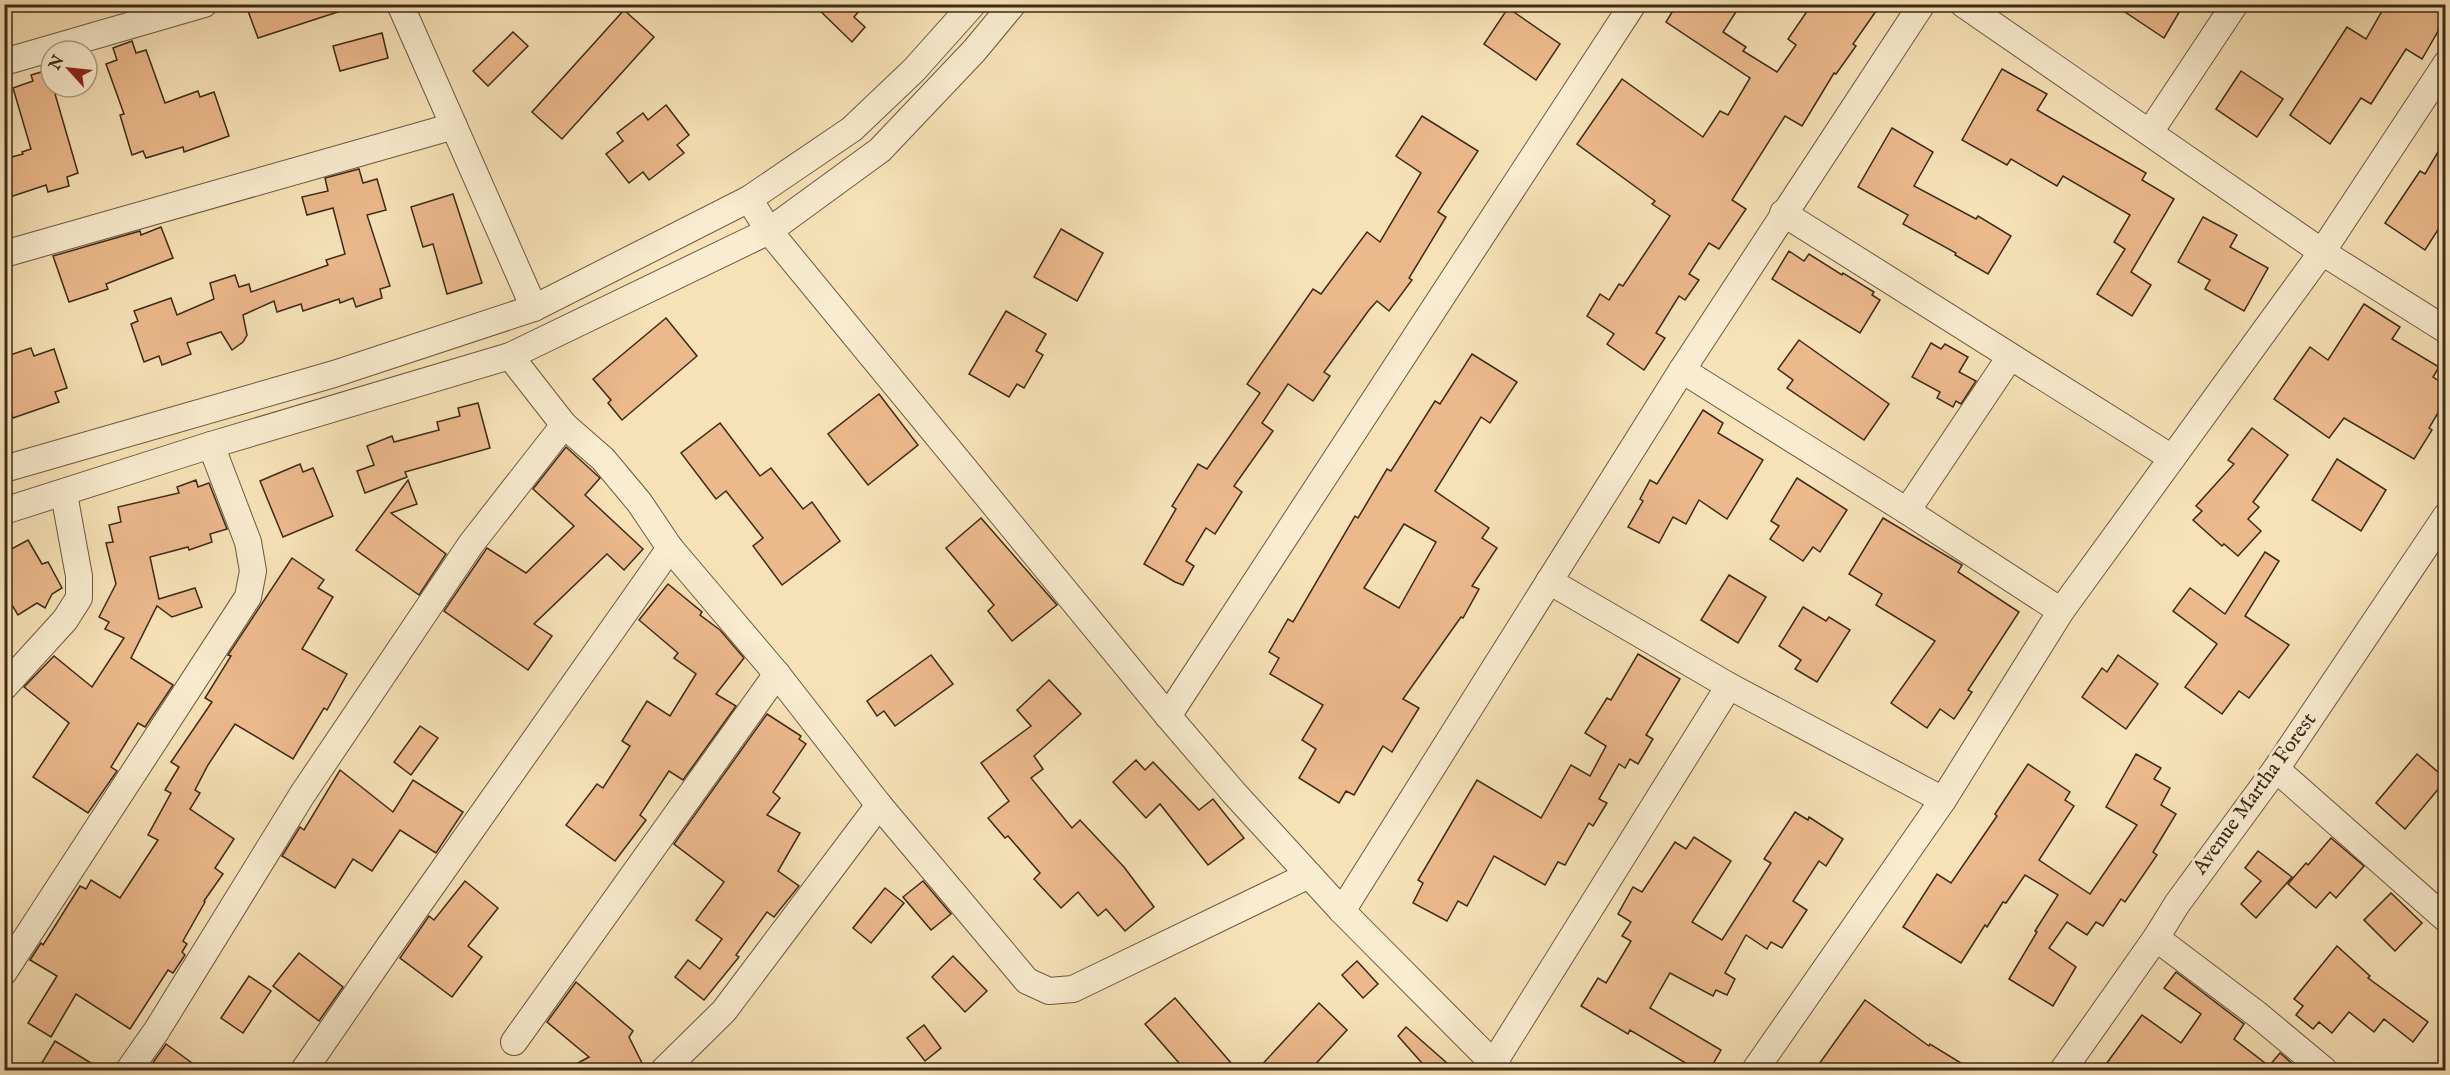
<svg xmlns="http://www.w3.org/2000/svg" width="2450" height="1075" font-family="'IM FELL English',serif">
	<rect width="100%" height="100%" fill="#f7e2b7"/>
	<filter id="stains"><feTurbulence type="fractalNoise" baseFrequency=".00333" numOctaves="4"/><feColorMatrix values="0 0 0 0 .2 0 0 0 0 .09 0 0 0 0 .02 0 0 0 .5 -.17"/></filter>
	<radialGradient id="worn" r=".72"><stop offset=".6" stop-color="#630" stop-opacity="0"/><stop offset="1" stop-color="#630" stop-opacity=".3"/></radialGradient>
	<g fill="#ecb98d" stroke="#3d2a18" stroke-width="1.5" fill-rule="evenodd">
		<path d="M253 4H349L350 8 258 38 248 11 254 9Z"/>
		<path d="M813 4H865L854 17 865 27 852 42Z"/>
		<path d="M1677 4H1741L1723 32 1746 47 1743 51 1777 72 1796 45 1788 39 1812 4H1881L1853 44 1856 46 1836 74 1834 73 1802 126 1785 116 1732 200 1746 209 1719 249 1709 243 1689 274 1699 280 1685 300 1679 296 1656 333 1665 338 1644 370 1607 344 1614 334 1587 316 1600 294 1609 300 1619 284 1623 286 1670 216 1652 204 1655 201 1577 144 1622 79 1703 137 1720 111 1728 115 1750 78 1666 22Z"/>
		<path d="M2113 4H2184L2164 38Z"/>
		<path d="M2386 4H2445V19L2422 59 2406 49 2371 104 2361 98 2330 144 2290 115 2347 27 2366 39Z"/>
		<path d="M1508 8 1560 44 1536 80 1484 44Z"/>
		<path d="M624 10 654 37 562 139 532 112Z"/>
		<path d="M513 32 528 46 488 86 473 71Z"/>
		<path d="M382 33 388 58 340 71 333 46Z"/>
		<path d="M132 41 136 53 146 50 165 103 198 91 200 97 214 92 229 136 184 152 183 147 146 158 143 151 132 155 120 115 124 114 106 64 117 60 113 48Z"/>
		<path d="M2002 69 2047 94 2037 110 2146 173 2142 180 2174 199 2131 272 2151 285 2132 316 2097 294 2125 249 2114 242 2130 215 2063 176 2057 186 2011 159 2007 165 1962 140Z"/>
		<path d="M48 70 51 87H53L78 173 67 177 69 186 48 192 46 185 4 199V159L23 154 22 152 31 149 13 88 33 81 31 75Z"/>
		<path d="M2241 71 2283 99 2257 137 2216 109Z"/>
		<path d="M666 105 689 135 677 145 684 153 649 180 643 172 629 183 606 154 623 141 617 133 643 113 648 120Z"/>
		<path d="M1422 116 1478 151 1438 212 1446 217 1409 278 1412 280 1389 311 1377 301 1369 310 1324 372 1330 376 1313 401 1288 384 1262 423 1273 431 1234 486 1242 492 1215 534 1206 528 1186 561 1194 566 1183 585 1175 582 1144 564 1176 509 1172 506 1198 464 1207 469 1260 393 1247 384 1313 289 1321 294 1367 232 1380 242 1421 173 1396 156Z"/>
		<path d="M1892 128 1933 152 1914 186 1976 219 1978 216 2011 236 1988 274 1955 255 1956 253 1903 224 1908 215 1858 187Z"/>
		<path d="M2445 140V219L2425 250 2385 223 2420 171 2425 174Z"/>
		<path d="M359 169 363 183 377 179 386 210 367 215 390 286 380 289 382 298 356 307 353 298 340 303 339 299 303 311 301 304 277 312 274 301 243 315 247 335 243 342 232 350 221 332 187 343 191 354 162 365 159 356 144 362 131 324 138 321 134 311 171 298 177 315 214 299 210 283 235 275 239 287 249 284 251 292 328 265 326 260 345 254 333 208 307 215 302 197 328 191 325 178Z"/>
		<path d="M453 194 482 283 447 294 433 244 423 247 411 207Z"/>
		<path d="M2203 217 2237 235 2230 247 2268 268 2244 311 2205 289 2210 280 2178 262Z"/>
		<path d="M161 227 173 258 106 284 108 289 69 302 53 256 140 231 141 235Z"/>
		<path d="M1061 229 1103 253 1077 301 1034 277Z"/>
		<path d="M1789 251 1804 261 1809 254 1842 275 1843 273 1874 292 1872 295 1880 300 1860 333 1772 279Z"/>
		<path d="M2364 304 2400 327 2392 339 2439 367 2433 377 2445 385V401L2429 428 2432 430 2414 459 2344 418 2329 438 2274 399 2310 347 2328 360Z"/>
		<path d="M1006 311 1046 334 1036 351 1043 355 1024 388 1017 384 1009 397 969 374Z"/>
		<path d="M666 318 697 356 622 420 608 403 611 400 593 379Z"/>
		<path d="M1799 340 1889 404 1864 440 1787 388 1793 380 1778 369Z"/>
		<path d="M1931 343 1941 349 1945 344 1968 357 1959 372 1976 381 1961 404 1956 401 1953 407 1937 398 1940 392 1912 377Z"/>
		<path d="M31 348 34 356 54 349 67 388 55 392 59 402 13 418 9 408 4 410V357Z"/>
		<path d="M1472 354 1517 382 1490 423 1481 417 1435 491 1489 528 1482 538 1497 548 1472 586 1479 589 1463 618 1461 617 1403 699 1419 708 1392 752 1383 746 1354 795 1346 791 1339 803 1299 778 1316 749 1302 740 1323 705 1270 674 1279 658 1269 652 1288 619 1293 622 1355 516 1358 518 1387 469 1391 471 1435 401 1440 404ZM1404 524 1436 542 1399 608 1364 588Z"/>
		<path d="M879 394 918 445 868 485 828 434Z"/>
		<path d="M478 403 490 448 405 472 407 477 365 493 357 471 374 465 367 446 392 436 394 442 439 430 437 422 460 416 458 408Z"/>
		<path d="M1703 410 1723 423 1718 433 1763 460 1727 519 1699 500 1686 524 1673 517 1659 543 1628 527 1643 501 1640 499 1650 480 1657 484Z"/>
		<path d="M720 423 760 476 771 468 803 509 812 502 840 541 782 585 753 546 763 538 726 491 716 499 681 453Z"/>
		<path d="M2252 428 2288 455 2253 502 2259 507 2248 519 2261 531 2238 556 2224 544 2222 546 2193 520 2202 511 2196 506 2234 464 2228 460Z"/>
		<path d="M566 447 600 478 585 495 643 549 624 570 607 554 534 624 552 636 528 670 444 611 487 548 526 573 574 526 533 489Z"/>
		<path d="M2337 459 2386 490 2361 531 2312 500Z"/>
		<path d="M300 464 303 472 313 468 333 516 283 537 260 481Z"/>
		<path d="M1797 478 1847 510 1820 552 1813 547 1803 561 1770 539 1779 526 1771 521Z"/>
		<path d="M196 480 198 487 209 483 227 529 210 534 212 542 189 550 188 547 150 557 159 599 195 588 202 607 172 617 157 606 131 658 173 685 145 727 138 723 111 767 117 771 88 813 33 777 69 723 24 687 54 656 92 687 124 638 105 629 109 622 99 617 116 584 106 543 113 542 109 525 121 522 118 507 179 493 177 487Z"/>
		<path d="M408 480 417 504 391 513 446 554 419 595 356 550Z"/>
		<path d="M981 518 1057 605 1012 641 988 611 994 605 946 548Z"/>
		<path d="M1883 518 1962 565 1958 572 2019 612 1968 690 1972 692 1954 719 1940 709 1927 728 1891 703 1935 641 1876 605 1882 594 1849 574Z"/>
		<path d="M28 540 42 564 48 562 62 588 52 594 45 608 37 603 18 615 4 592V553Z"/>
		<path d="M2265 552 2279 561 2245 616 2289 645 2249 698 2239 691 2222 714 2185 687 2217 644 2173 611 2190 588 2225 614Z"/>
		<path d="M292 558 324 580 318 588 333 597 302 649 347 674 327 710 324 708 293 759 235 724 208 765 195 790 200 793 190 809 234 839 215 868 223 874 204 901 205 902 183 941 187 944 182 952 185 955 173 973 168 970 130 1029 76 994 51 1037 28 1023 57 976 30 960 41 943 43 945 80 886 86 889 91 880 120 898 158 840 148 835 171 793 165 790 179 767 171 762 212 702 205 698 231 656 228 655Z"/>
		<path d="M1729 575 1766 597 1738 643 1701 620Z"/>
		<path d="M668 584 702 612 700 615 720 630 744 658 716 694 736 706 683 780 669 771 640 815 646 820 615 861 566 825 597 784 603 788 630 746 622 741 647 701 670 716 696 674 674 658 678 653 639 620Z"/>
		<path d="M1803 607 1826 621 1829 617 1850 630 1817 682 1795 669 1801 660 1779 646Z"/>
		<path d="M1638 654 1680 679 1646 735 1653 739 1638 764 1630 759 1625 768 1619 764 1599 799 1607 803 1593 826 1589 823 1565 865 1558 862 1545 885 1494 856 1467 906 1458 901 1447 921 1413 903 1423 883 1418 880 1477 780 1541 818 1571 765 1590 776 1606 746 1585 733 1607 698 1611 700Z"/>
		<path d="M931 655 953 684 895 726 884 711 877 716 867 701Z"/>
		<path d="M2118 655 2158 684 2126 729 2082 697 2102 668 2107 672Z"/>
		<path d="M1049 680 1081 714 1034 756 1043 769 1031 778 1072 828 1080 820 1124 867 1154 907 1125 931 1106 909 1098 916 1078 892 1061 908 1034 879 1040 873 1008 836 1005 838 988 818 1009 801 981 763 1031 726 1017 710Z"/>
		<path d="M767 714 801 736 799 739 806 744 773 792 780 798 767 815 800 833 778 871 799 886 774 917 767 912 736 955 739 957 704 1000 675 977 688 960 700 969 722 939 696 920 724 882 674 844Z"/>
		<path d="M420 726 438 738 411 775 394 762Z"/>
		<path d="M2136 754 2161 768 2154 779 2170 788 2161 805 2176 814 2153 852 2157 855 2125 902 2121 899 2103 926 2096 922 2087 935 2067 922 2049 948 2076 967 2053 1006 2009 979 2037 932 2035 931 2058 895 2025 875 2006 903 2003 902 1987 927 1985 925 1961 963 1903 927 1937 874 1951 883 1997 816 1995 814 2028 764 2070 792 2065 800 2074 806 2039 860 2090 894 2137 825 2106 807Z"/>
		<path d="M2417 754 2445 778V781L2405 829 2376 803Z"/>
		<path d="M1136 760 1145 770 1153 762 1199 810 1213 799 1244 838 1208 865 1160 804 1146 818 1113 782Z"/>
		<path d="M340 770 393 812 413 780 463 812 436 853 400 830 372 871 353 859 335 888 282 856 300 827 304 830Z"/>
		<path d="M1795 812 1808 820 1809 817 1843 839 1826 866 1819 861 1793 901 1807 910 1782 948 1771 942 1767 949 1746 935 1725 973 1735 979 1727 995 1716 990 1713 996 1670 973 1650 1008 1721 1050 1709 1071H1699L1630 1030 1628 1034 1581 1006 1598 978 1606 983 1631 941 1622 936 1631 922 1618 914 1633 887 1642 892 1675 842 1686 849 1694 837 1731 861 1692 922 1722 940 1771 863 1764 859Z"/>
		<path d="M2331 838 2364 866 2336 898 2330 892 2316 908 2288 884 2306 863 2308 865Z"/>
		<path d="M2258 851 2292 877 2256 918 2241 904 2261 881 2245 868Z"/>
		<path d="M465 881 498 908 468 946 482 957 452 997 400 958 429 916 434 920Z"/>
		<path d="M923 881 951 914 931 930 903 897Z"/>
		<path d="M885 888 904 903 871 943 853 928Z"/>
		<path d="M2391 893 2422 923 2395 951 2364 920Z"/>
		<path d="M2337 946 2370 976 2368 978 2428 1022 2413 1042 2384 1019 2374 1032 2349 1012 2332 1033 2319 1022 2313 1029 2296 1015 2303 1006 2294 999Z"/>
		<path d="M299 953 343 987 319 1021 273 986Z"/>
		<path d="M953 956 987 991 965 1012 932 977Z"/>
		<path d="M1357 961 1378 984 1363 998 1342 975Z"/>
		<path d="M2176 972 2244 1024 2234 1039 2269 1066 2280 1053 2301 1071H2101L2142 1015 2181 1043 2201 1014 2164 988Z"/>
		<path d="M249 976 271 991 243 1033 221 1018Z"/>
		<path d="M576 982 633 1031 629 1037 646 1071H563L589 1057 547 1022Z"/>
		<path d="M1175 998 1238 1071H1186L1145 1024Z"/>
		<path d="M1865 1000 1929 1046 1930 1044 1974 1071H1814Z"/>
		<path d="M1319 1003 1347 1030 1309 1071H1256Z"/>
		<path d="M924 1025 941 1048 925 1061 907 1038Z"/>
		<path d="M1406 1027 1456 1071H1429L1398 1036Z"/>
		<path d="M55 1041 104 1071H37Z"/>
		<path d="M166 1044 203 1071H147Z"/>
	</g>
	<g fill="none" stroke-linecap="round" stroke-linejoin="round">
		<g stroke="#6c5840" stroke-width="28">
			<g id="minor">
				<path d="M400 4 534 308"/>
				<path d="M1963 4 2322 252 2446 330"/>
				<path d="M4 62 204 4"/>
				<path d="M2150 132 2235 4"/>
				<path d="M749 199 769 231 1168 716 1234 793 1342 911 1500 1070"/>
				<path d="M1783 213 2172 458"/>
				<path d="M4 254 454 126"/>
				<path d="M510 356 564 425 603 459 639 502 670 548 777 674 879 805 1027 981 1049 991 1073 989 1309 875"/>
				<path d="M1682 370 1907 511 2061 611"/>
				<path d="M4 469 334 374 534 308 749 199 852 129 914 70 973 4"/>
				<path d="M4 511 211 445 510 356 769 231 880 150 974 51 1013 4"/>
				<path d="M1907 511 2010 357"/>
				<path d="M1549 581 1729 686 1943 800"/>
				<path d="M4 687 65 620 79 598V576L64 494"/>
				<path d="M1168 716 1633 4"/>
				<path d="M2276 769 2446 919"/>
				<path d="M1342 911 1682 370 1922 4"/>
				<path d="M2156 938 2258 1015 2324 1070"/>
				<path d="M4 972 248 597 253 571 248 542 211 445"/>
				<path d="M514 1042 777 674"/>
				<path d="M1493 1064 1729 686"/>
				<path d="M129 1070 157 1030 302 795 471 544 564 425"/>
				<path d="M304 1070 388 948 670 548"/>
				<path d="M664 1070 724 1011 879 805"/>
				<path d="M1755 1070 1943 800 2061 611 2322 252 2446 64"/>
				<path d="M2063 1070 2156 938 2177 904 2276 769 2446 516"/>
			</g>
		</g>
		<use href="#minor" stroke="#faecd0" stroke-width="26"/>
	</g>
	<g text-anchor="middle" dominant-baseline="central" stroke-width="6" stroke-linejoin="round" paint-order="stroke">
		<g font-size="21" fill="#3d2a18" stroke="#faecd0">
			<text transform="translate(2255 794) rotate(-54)">Avenue Martha Forest</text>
		</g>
	</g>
	<rect width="2450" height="1075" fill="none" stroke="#f7e2b7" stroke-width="24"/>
	<rect x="6" y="6" width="2438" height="1063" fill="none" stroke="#3d2a18" stroke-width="3"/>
	<rect x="12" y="12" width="2426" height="1051" fill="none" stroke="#3d2a18" stroke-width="1.5"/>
	<g transform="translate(69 69) rotate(297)"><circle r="28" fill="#faecd0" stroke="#ae9e86" stroke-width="1.5"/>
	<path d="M0-4.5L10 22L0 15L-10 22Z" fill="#8f2418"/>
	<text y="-9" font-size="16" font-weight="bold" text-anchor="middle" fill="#3d2a18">N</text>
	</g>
	<rect width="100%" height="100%" filter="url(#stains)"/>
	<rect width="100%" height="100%" fill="url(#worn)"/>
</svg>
